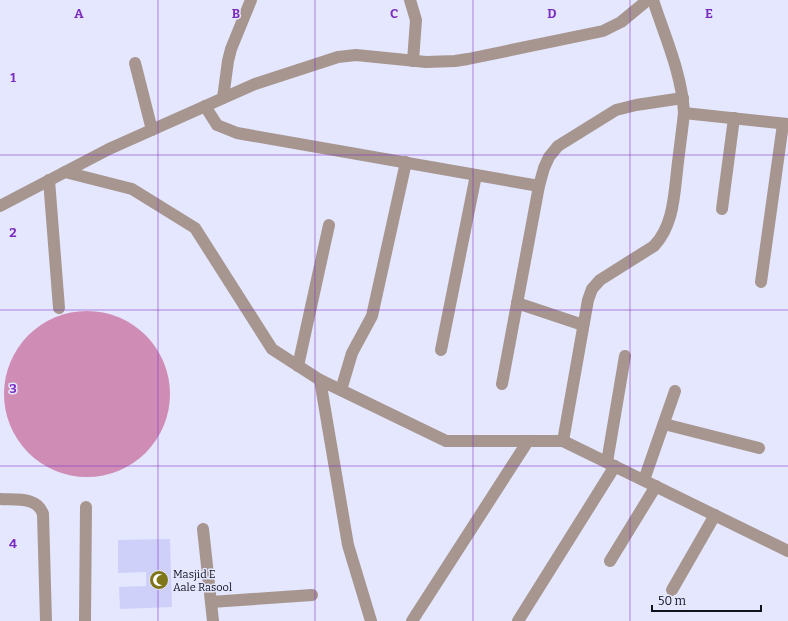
<svg xmlns="http://www.w3.org/2000/svg" width="788" height="621" font-family="Bitter,serif">
	<rect width="100%" height="100%" fill="#e5e7fe"/>
	<circle fill="#cf8db5" cx="87" cy="394" r="83"/>
	<path fill="#ced0fa" d="M170 539 172 607 120 609 119 587 146 586V572L118 573V540Z"/>
	<g fill="none" stroke-linecap="round" stroke-linejoin="round">
		<g stroke="#a7968f" stroke-width="12">
			<path d="M410 0 416 20 413 61"/>
			<path d="M135 63 152 130"/>
			<path d="M223 98 228 61 231 49 251 0"/>
			<path d="M205 106 217 125 237 133 539 186"/>
			<path d="M684 113 788 124"/>
			<path d="M65 172 132 189 195 228 272 349 320 380 446 441H563L788 551"/>
			<path d="M49 180 59 308"/>
			<path d="M0 206 109 149 255 84 338 57 356 55 426 62 455 61 468 59 603 31 621 22 644 3"/>
			<path d="M722 209 734 118"/>
			<path d="M761 282 783 124"/>
			<path d="M517 303 583 325"/>
			<path d="M441 350 476 175"/>
			<path d="M298 366 329 225"/>
			<path d="M320 380 348 545 371 621"/>
			<path d="M502 384 539 186 544 168 549 157 558 146 616 110 636 105 683 98"/>
			<path d="M341 390 352 353 372 316 406 162"/>
			<path d="M664 424 759 448"/>
			<path d="M563 441 588 300 592 289 600 280 654 246C673 226 674 197 677 171 679 152 682 132 684 113 682 74 665 37 653 0"/>
			<path d="M607 462 625 356"/>
			<path d="M644 480 675 391"/>
			<path d="M0 499C15 500 37 496 43 514L46 621"/>
			<path d="M203 529 213 621"/>
			<path d="M610 561 656 486"/>
			<path d="M672 590 715 515"/>
			<path d="M211 602 312 595"/>
			<path d="M85 621 86 507"/>
			<path d="M412 621 528 441"/>
			<path d="M518 621 615 466"/>
		</g>
	</g>
	<path fill="none" stroke="#7b2cbf" stroke-width="1" stroke-opacity="0.55" d="M158 0V621M315 0V621M473 0V621M630 0V621M0 155H788M0 310H788M0 466H788"/>
	<defs>
		<g id="mosque-disc" transform="scale(1)"><circle r="9.5" fill="#7f7519" stroke="#e5e7fe"/><path d="M3.5-4.9A6 6 0 1 0 3.5 4.9A5 5 0 1 1 3.5-4.9Z" fill="#fff"/></g>
	</defs>
	<g fill-rule="evenodd">
		<use href="#mosque-disc" x="159" y="580"/>
	</g>
	<g text-anchor="middle" dominant-baseline="central" stroke-width="3" stroke-linejoin="round" paint-order="stroke">
		<g font-size="11" fill="#11121e" stroke="#e5e7fe" text-anchor="start">
			<text x="173" y="574">Masjid E<tspan x="173" dy="13">Aale Rasool</tspan></text>
		</g>
	</g>
	<g font-size="13" text-anchor="middle" font-weight="bold" fill="#7b2cbf" stroke="#e5e7fe" stroke-width="3" stroke-linejoin="round" paint-order="stroke">
		<text x="79" y="18">A</text>
		<text x="236" y="18">B</text>
		<text x="394" y="18">C</text>
		<text x="552" y="18">D</text>
		<text x="709" y="18">E</text>
		<text x="13" y="82">1</text>
		<text x="13" y="237">2</text>
		<text x="13" y="393">3</text>
		<text x="13" y="548">4</text>
	</g>
	<path d="M652 605v6h109v-6" fill="none" stroke="#11121e" stroke-width="2"/>
	<text x="658" y="605" font-size="12" fill="#11121e" stroke="#e5e7fe" stroke-width="3" paint-order="stroke">50 m</text>
</svg>
